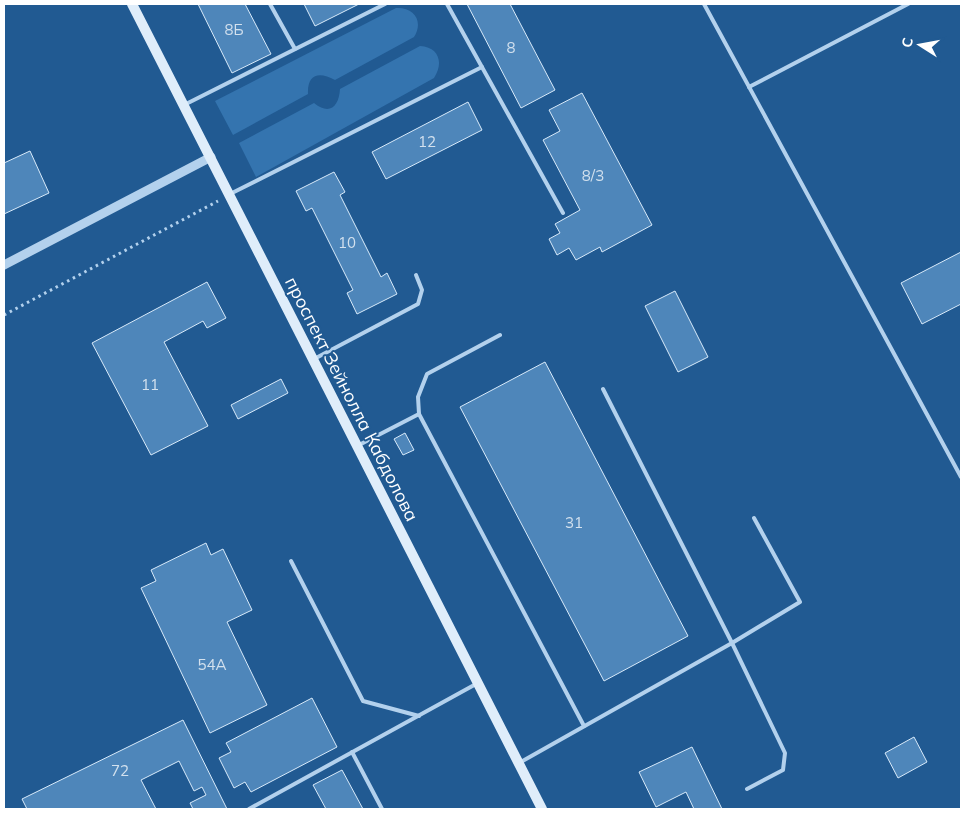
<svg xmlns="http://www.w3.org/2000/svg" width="965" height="813" font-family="Mulish,sans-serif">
	<rect width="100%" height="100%" fill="#215a92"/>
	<g fill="#3474af">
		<path d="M396 8C414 7 424 21 414 37L335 80C319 71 307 74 308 94L233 135 215 101Z"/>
		<path d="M420 46C439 47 444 63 434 78L256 177 239 143 314 103C330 116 339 106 340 89Z"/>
	</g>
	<g fill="#4e86ba" stroke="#d8eafa">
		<path d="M198 4H245L271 54 232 73Z"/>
		<path d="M304 4H359L315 26Z"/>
		<path d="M467 4H510L555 90 521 108Z"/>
		<path d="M582 93 652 225 602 252 600 247 576 260 569 248 557 255 549 239 560 233 555 224 580 210 543 140 560 131 549 110Z"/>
		<path d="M468 102 482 130 386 179 372 152Z"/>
		<path d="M30 151 49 193 4 214V163Z"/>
		<path d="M334 172 345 192 340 195 381 277 387 273 397 294 357 314 347 293 353 290 312 208 306 211 296 191Z"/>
		<path d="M961 252V304L922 324 901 283Z"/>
		<path d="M207 282 226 318 207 328 203 321 164 342 208 426 151 455 92 343Z"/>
		<path d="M675 291 708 357 678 372 645 306Z"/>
		<path d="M545 362 688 636 604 681 460 407Z"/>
		<path d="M281 379 288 393 238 419 231 405Z"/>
		<path d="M405 433 414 450 403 455 394 439Z"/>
		<path d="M206 543 211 555 223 549 252 610 227 622 267 705 210 733 141 588 156 581 151 570Z"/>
		<path d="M312 698 337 747 251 792 245 782 234 788 219 758 231 752 226 743Z"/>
		<path d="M183 720 227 809H193L190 803 206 795 202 787 194 791 179 761 141 780 156 809H27L22 799Z"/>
		<path d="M914 737 927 762 898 778 885 753Z"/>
		<path d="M692 747 722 809H694L686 792 656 807 639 772Z"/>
		<path d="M342 770 363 809H326L313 785Z"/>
	</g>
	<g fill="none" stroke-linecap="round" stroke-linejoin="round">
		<path stroke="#b3d1ed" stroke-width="3" stroke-dasharray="2.5 4" stroke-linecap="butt" d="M4 315 218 201"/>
		<g stroke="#b3d1ed" stroke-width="4">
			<path d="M270 4 295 49"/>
			<path d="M447 4 563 213"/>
			<path d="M704 4 961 477"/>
			<path d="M749 87 908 4"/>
			<path d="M184 105 385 4"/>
			<path d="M230 194 482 67"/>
			<path d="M500 335 427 374 418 397 419 414 584 726"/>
			<path d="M314 359 418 304 422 290 416 275"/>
			<path d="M603 389 732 643 785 753 783 770 747 789"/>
			<path d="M359 445 419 414"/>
			<path d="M291 561 363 701 419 716"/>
			<path d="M352 752 382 809"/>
			<path d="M519 763 732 643 800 602 754 518"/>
			<path d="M249 809 476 684"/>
		</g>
		<path stroke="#b3d1ed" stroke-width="9" d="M4 265 211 157"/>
		<path stroke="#dfedfa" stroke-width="10" d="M132 4 542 809"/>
	</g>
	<g text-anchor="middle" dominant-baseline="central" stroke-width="4" stroke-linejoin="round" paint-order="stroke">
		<g font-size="15" fill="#d3e1ee">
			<text x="234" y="29">8Б</text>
			<text x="511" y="47">8</text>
			<text x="427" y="141">12</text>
			<text x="593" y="175">8/3</text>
			<text x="347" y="242">10</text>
			<text x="150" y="384">11</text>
			<text x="574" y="522">31</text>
			<text x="212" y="664">54А</text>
			<text x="120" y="770">72</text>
		</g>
		<g font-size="18" fill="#fff" stroke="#215a92">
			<text transform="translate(352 399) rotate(63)">проспект Зейнолла Кабдолова</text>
		</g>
	</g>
	<rect width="965" height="813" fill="none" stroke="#ffffff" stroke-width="10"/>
	<g transform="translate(920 45) rotate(281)" stroke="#215a92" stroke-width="4" paint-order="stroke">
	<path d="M0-4L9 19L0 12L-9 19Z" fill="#ffffff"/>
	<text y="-8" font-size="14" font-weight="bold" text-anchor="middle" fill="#ffffff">С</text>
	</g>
</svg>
